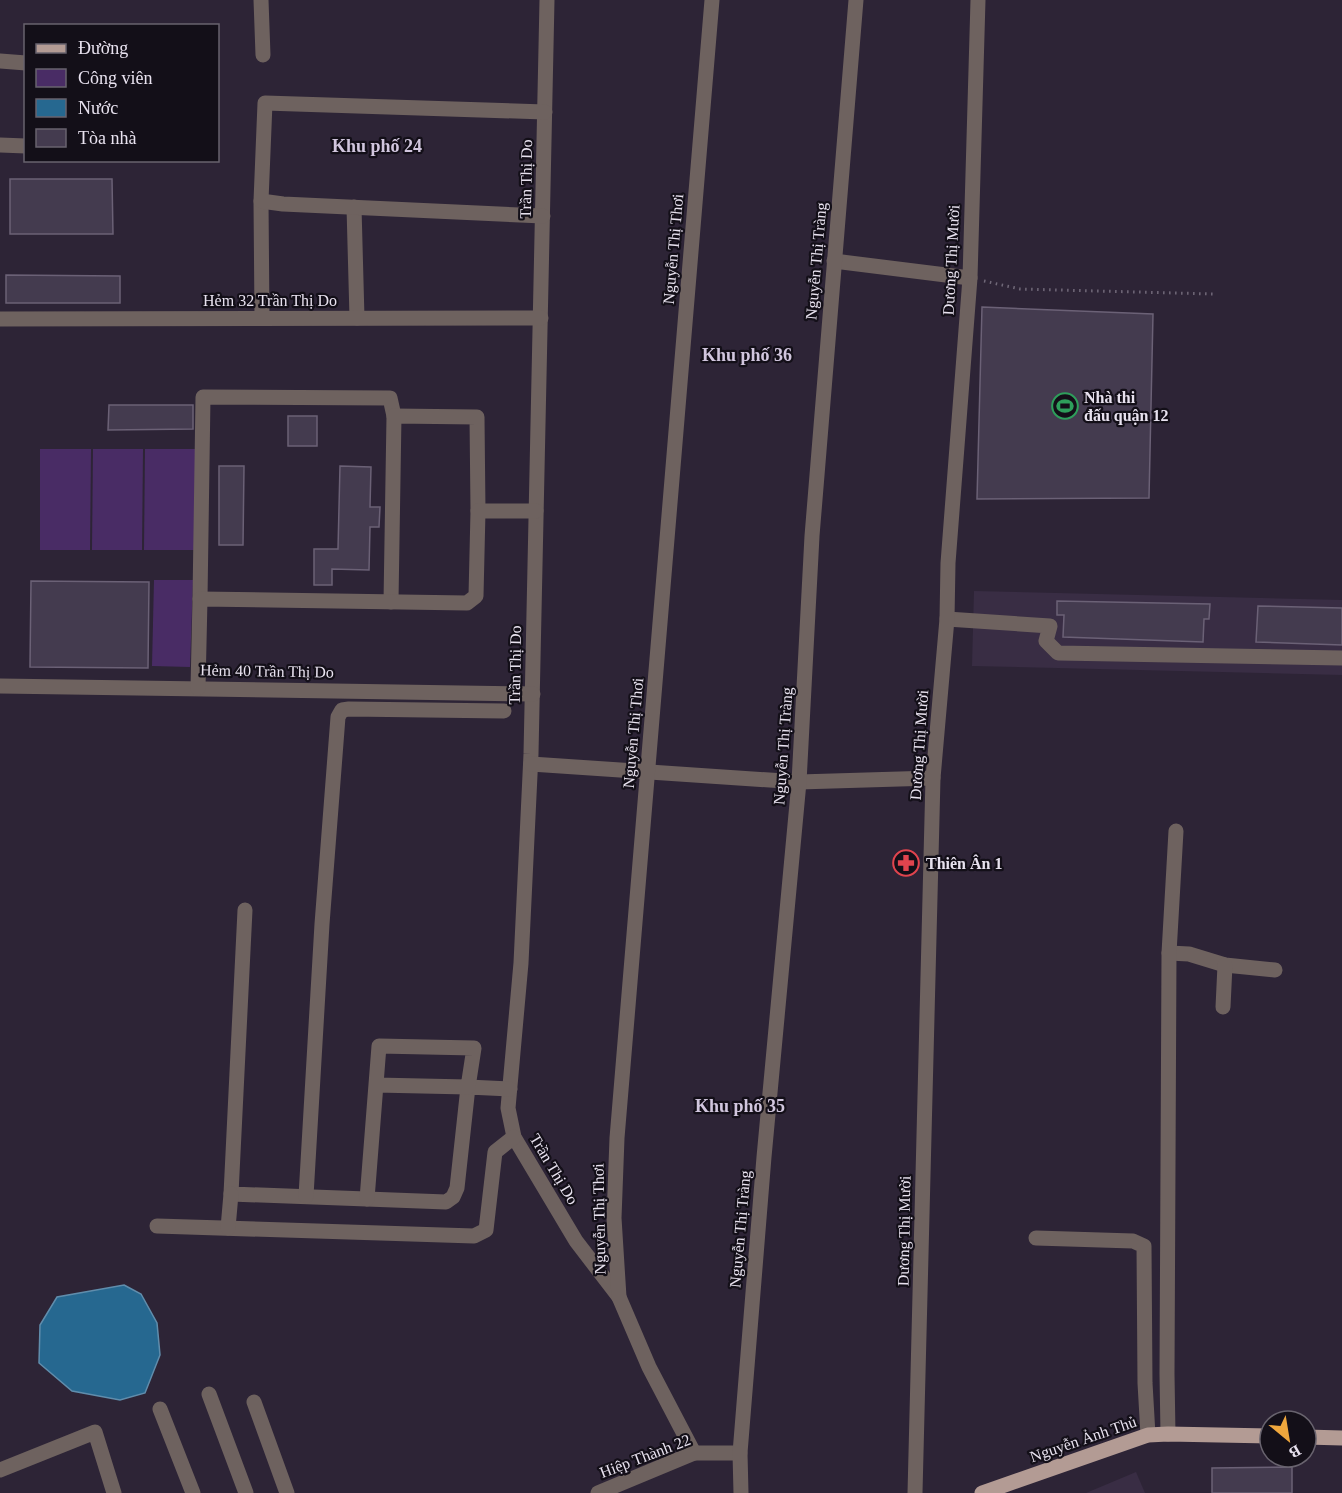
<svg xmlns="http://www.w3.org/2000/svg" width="1342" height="1493" font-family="Georgia,serif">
	<rect width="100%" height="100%" fill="#2d2436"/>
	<g fill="#392d44">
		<path d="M974 591 1342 600V675L972 666Z"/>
		<path d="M1136 1472 1145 1493H1086Z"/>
	</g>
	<g fill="#492c65">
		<path d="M40 449H91L90 550H40Z"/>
		<path d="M93 449H143L142 550H92Z"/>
		<path d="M145 449H195V550H144Z"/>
		<path d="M154 580H193L190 667 152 666Z"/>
	</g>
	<path fill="#266890" stroke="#608dac" stroke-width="1.5" d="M124 1285 141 1294 157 1323 160 1355 145 1393 120 1400 72 1391 39 1363 40 1325 57 1297Z"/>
	<g fill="#443b4f" stroke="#6b6176" stroke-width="1.5">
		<path d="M10 179H112L113 234H10Z"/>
		<path d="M6 275 120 276V303H6Z"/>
		<path d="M982 307 1153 314 1149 498 977 499Z"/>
		<path d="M109 405H193V429L108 430Z"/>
		<rect x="288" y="416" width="29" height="30"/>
		<path d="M219 466H244L243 545H219Z"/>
		<path d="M340 466 371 467 370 507H380L379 527H370L369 570 332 569V585H314V549H338Z"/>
		<path d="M31 581 149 582 148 668 30 667Z"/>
		<path d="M1057 601 1210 604 1209 619H1204L1203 642 1063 637 1064 615H1057Z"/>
		<path d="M1258 606 1342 608V645L1256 642Z"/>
		<path d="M1292 1467V1493H1212V1468Z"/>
	</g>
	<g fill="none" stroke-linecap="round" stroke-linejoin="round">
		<path stroke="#716979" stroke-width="3" stroke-dasharray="1.5 4.5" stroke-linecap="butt" d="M984 281 1020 289 1213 294"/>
		<g stroke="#6e625f" stroke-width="15">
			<path d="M261 0 263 55"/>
			<path d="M547 0 531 754 521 963 508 1108 514 1137 576 1241 619 1297"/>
			<path d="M0 61 26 63"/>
			<path d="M0 145 26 146"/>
			<path d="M261 201 262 318"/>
			<path d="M354 207 357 318"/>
			<path d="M543 216 283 204 261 201 265 103 545 112"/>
			<path d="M834 261 970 278"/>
			<path d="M0 319 541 318"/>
			<path d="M200 599 203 397 390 398 394 416"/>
			<path d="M391 602 394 416 477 417 478 511"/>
			<path d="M947 619 1050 626 1046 641 1058 653 1342 658"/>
			<path d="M0 686 533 694"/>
			<path d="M198 688 200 599 467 603 476 596 478 511H536"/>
			<path d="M531 764 799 782 933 778"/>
			<path d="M245 910 231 1194 446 1202 453 1197 457 1188 468 1087 510 1089"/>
			<path d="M1169 953 1189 954 1225 965 1275 970"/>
			<path d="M1223 1007 1225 965"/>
			<path d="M306 1196 322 924 338 717 342 710 349 709 504 711"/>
			<path d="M367 1199 379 1046 474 1048 468 1087 376 1085"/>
			<path d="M157 1226 474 1236 486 1230 495 1152 514 1137"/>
			<path d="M228 1228 231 1194"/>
			<path d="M1036 1238 1133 1241 1144 1246 1145 1383 1148 1435"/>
			<path d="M209 1394 246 1493"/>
			<path d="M254 1402 287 1493"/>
			<path d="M160 1409 193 1493"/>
			<path d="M1168 1434 1167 1374 1169 953 1176 831"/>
			<path d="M694 1453 649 1367 619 1297 614 1218 617 1138 712 0"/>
			<path d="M0 1470 95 1432 114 1493"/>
			<path d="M598 1493 694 1453H740"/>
			<path d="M741 1493 740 1453 764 1157 799 782 812 536 856 0"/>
			<path d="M915 1493 933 778 947 619 948 563 970 278 978 0"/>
		</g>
		<g stroke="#b39b94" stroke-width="15">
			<path d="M1306 1437 1342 1438"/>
			<path d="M982 1493 1148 1435 1168 1434 1270 1436"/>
		</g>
	</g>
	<defs>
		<g id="stadium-ring" transform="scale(1.35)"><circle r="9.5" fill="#130f18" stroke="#2e9e5b" stroke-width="1.5"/><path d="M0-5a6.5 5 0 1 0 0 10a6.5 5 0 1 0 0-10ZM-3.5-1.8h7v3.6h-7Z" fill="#2e9e5b"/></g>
		<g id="pharmacy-ring" transform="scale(1.35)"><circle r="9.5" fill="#130f18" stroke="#e0444e" stroke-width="1.5"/><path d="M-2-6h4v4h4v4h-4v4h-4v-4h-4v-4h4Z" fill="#e0444e"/></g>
	</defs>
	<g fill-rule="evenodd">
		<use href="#stadium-ring" x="1065" y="406"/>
		<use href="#pharmacy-ring" x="906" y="863"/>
	</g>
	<g text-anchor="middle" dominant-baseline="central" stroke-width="4.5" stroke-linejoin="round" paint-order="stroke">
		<g font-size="16" fill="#e8e2ef" stroke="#130f18">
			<text transform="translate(526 179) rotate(-89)">Trần Thị Do</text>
			<text transform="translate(673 249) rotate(-85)">Nguyễn Thị Thơi</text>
			<text transform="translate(951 260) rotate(-87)">Dương Thị Mười</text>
			<text transform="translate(816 261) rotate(-85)">Nguyễn Thị Tràng</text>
			<text x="270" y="300">Hẻm 32 Trần Thị Do</text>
			<text transform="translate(515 665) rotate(-89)">Trần Thị Do</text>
			<text transform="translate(267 671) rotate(1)">Hẻm 40 Trần Thị Do</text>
			<text transform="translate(633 733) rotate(-85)">Nguyễn Thị Thơi</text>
			<text transform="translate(919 745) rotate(-86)">Dương Thị Mười</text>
			<text transform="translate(783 746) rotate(-86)">Nguyễn Thị Tràng</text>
			<text transform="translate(554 1169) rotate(59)">Trần Thị Do</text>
			<text transform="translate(599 1219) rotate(-91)">Nguyễn Thị Thơi</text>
			<text transform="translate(740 1229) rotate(-85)">Nguyễn Thị Tràng</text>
			<text transform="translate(904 1231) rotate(-89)">Dương Thị Mười</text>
			<text transform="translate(1083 1439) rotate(-19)">Nguyễn Ảnh Thủ</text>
			<text transform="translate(645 1456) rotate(-21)">Hiệp Thành 22</text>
		</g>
		<g font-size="16" font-weight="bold" fill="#e8e2ef" stroke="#130f18" text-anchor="start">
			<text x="1084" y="397">Nhà thi<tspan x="1084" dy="18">đấu quận 12</tspan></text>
			<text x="926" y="863">Thiên Ân 1</text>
		</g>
		<g font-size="18" font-weight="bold" fill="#d1c6de" stroke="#130f18">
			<text x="377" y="146">Khu phố 24</text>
			<text x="747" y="355">Khu phố 36</text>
			<text x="740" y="1106">Khu phố 35</text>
		</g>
	</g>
	<rect x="24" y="24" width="195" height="138" fill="#130f18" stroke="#68636e" stroke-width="1.5"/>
	<rect x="36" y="44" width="30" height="9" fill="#b39b94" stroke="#68636e" stroke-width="1.5"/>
	<text x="78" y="54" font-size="18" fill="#e8e2ef">Đường</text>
	<rect x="36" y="69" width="30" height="18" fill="#492c65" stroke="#68636e" stroke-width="1.5"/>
	<text x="78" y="84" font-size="18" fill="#e8e2ef">Công viên</text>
	<rect x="36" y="99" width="30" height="18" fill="#266890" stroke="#68636e" stroke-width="1.5"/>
	<text x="78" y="114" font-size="18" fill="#e8e2ef">Nước</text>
	<rect x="36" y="129" width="30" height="18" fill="#443b4f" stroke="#68636e" stroke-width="1.5"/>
	<text x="78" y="144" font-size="18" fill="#e8e2ef">Tòa nhà</text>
	<g transform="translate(1288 1439) rotate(150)"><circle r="28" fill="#130f18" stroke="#68636e" stroke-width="1.5"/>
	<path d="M0-4.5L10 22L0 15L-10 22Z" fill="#efa73d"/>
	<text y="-9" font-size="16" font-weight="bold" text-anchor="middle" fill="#e8e2ef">B</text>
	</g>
</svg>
